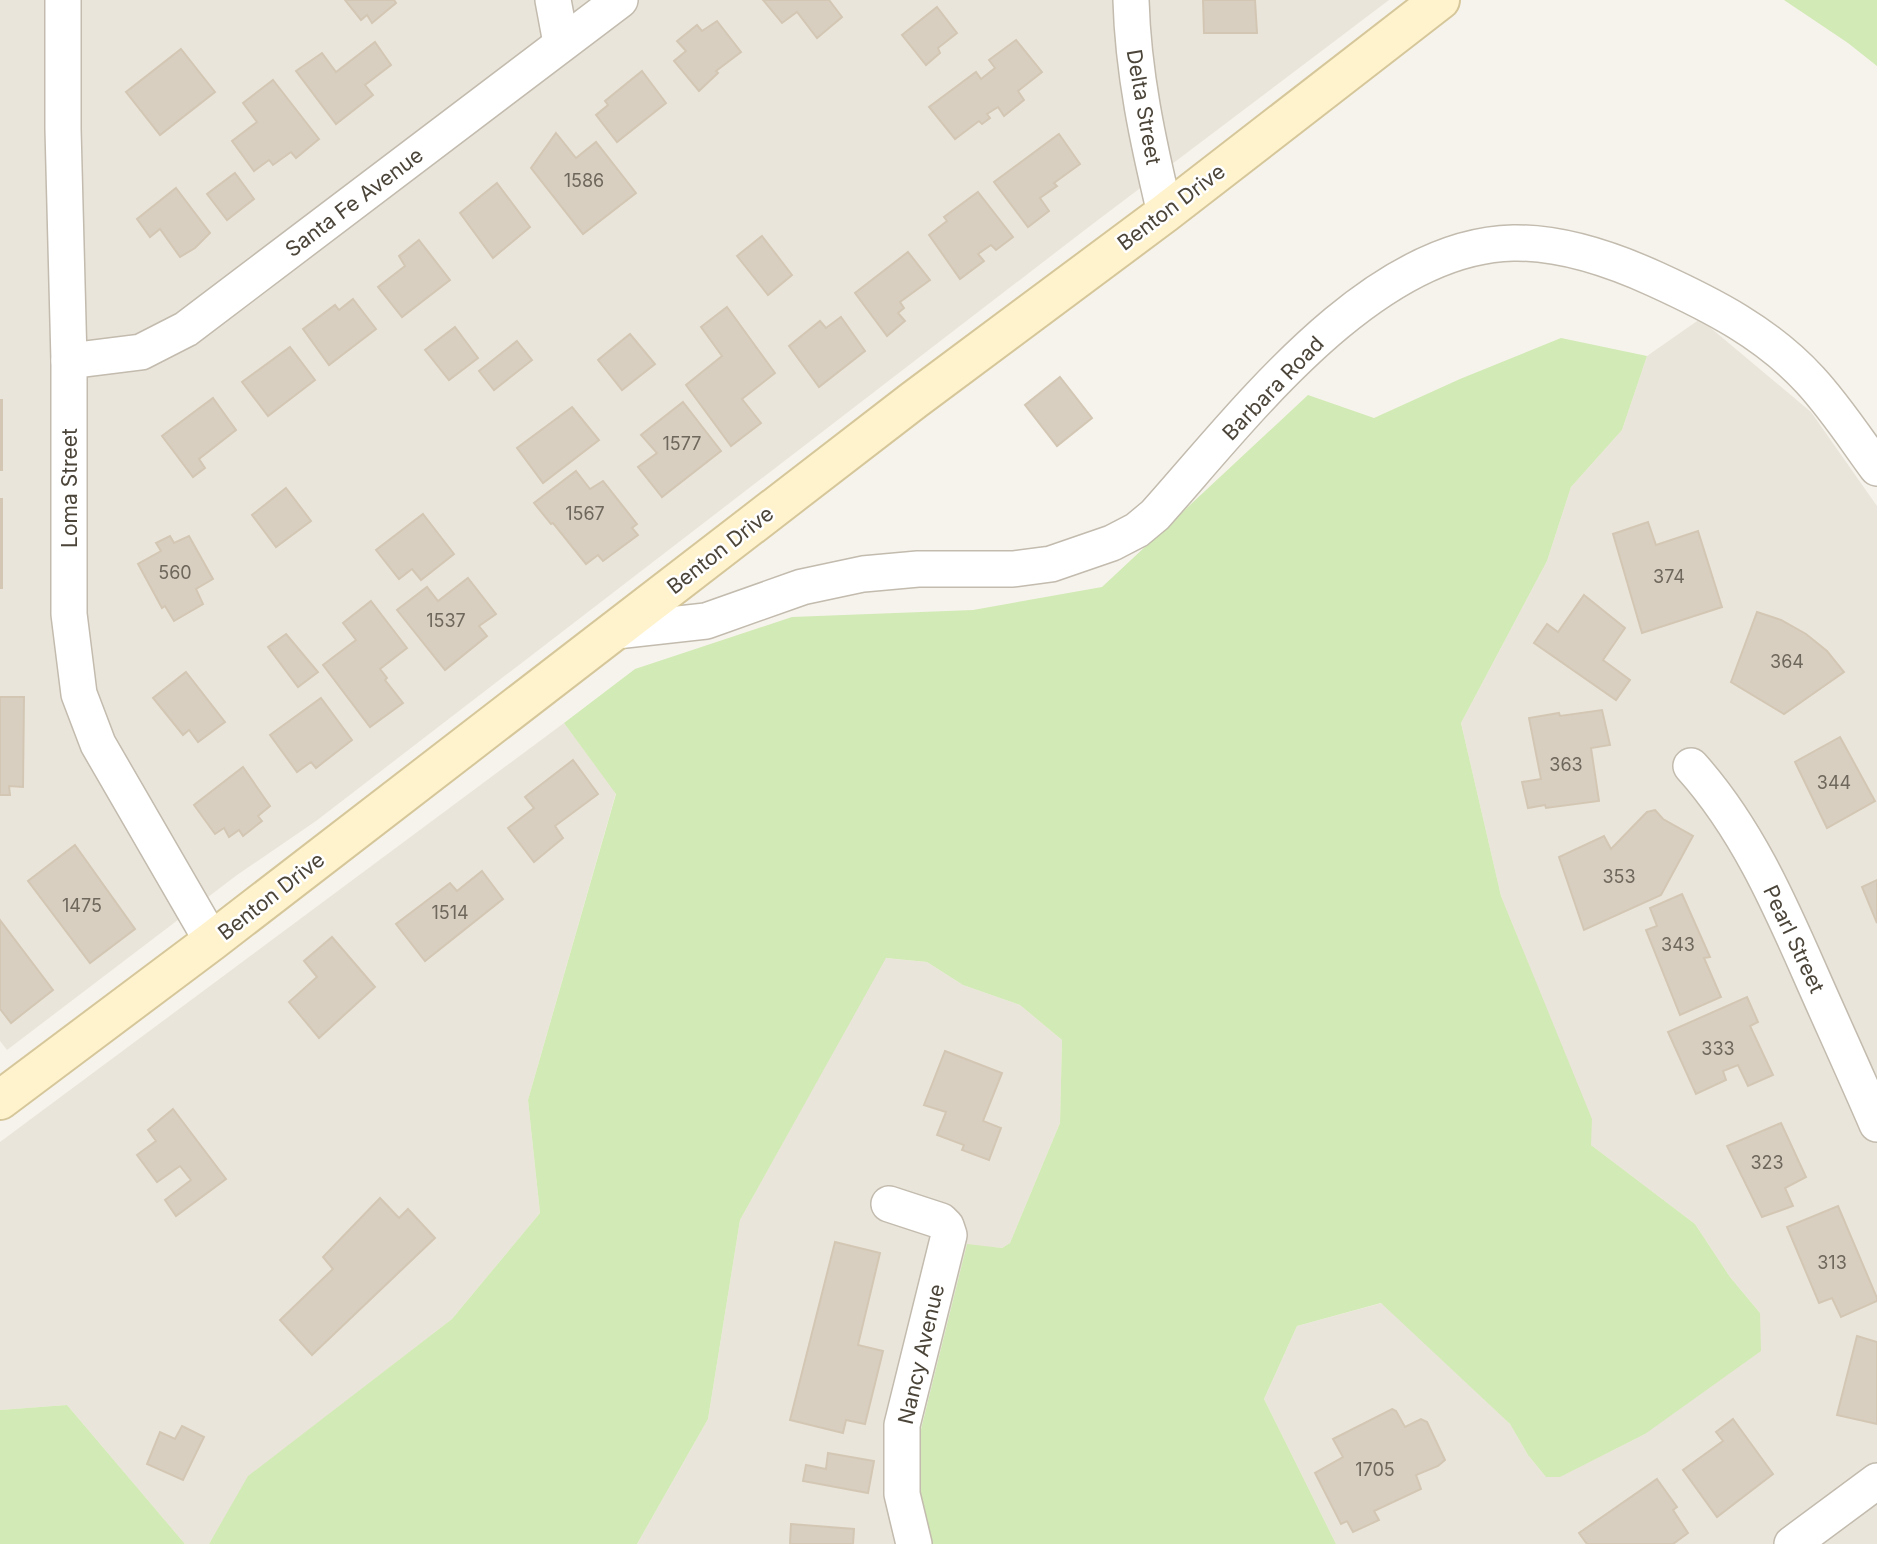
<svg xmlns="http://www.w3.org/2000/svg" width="1877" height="1544" font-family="Inter,sans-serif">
	<rect width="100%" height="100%" fill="#f6f3ec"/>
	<g fill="#eae5da">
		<path d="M0 0H1389L1090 226 316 821 237 875 7 1050 0 1041Z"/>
		<path d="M1700 319 1811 412 1877 506V1544H1336L1264 1399 1297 1326 1382 1303 1510 1424 1528 1455 1546 1477H1559L1645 1434 1760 1313 1730 1277 1695 1224 1591 1145V1119L1501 896 1461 723 1547 561 1571 487 1622 430 1647 356Z"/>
		<path d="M564 723 616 793 528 1100 540 1213 452 1319 249 1476 209 1544H185L67 1405 0 1410V1142Z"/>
		<path d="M885 958 927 962 963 985 1020 1005 1062 1040 1060 1123 1010 1243 1002 1248 967 1245 921 1429 917 1459 928 1544H637L708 1419 740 1220Z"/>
	</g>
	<g fill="#d2eab5">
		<path d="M1784 0H1877V66L1848 43Z"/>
		<path d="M1561 338 1647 356 1622 430 1571 487 1547 561 1461 723 1501 896 1592 1119 1591 1145 1695 1224 1730 1277 1760 1313 1761 1351 1645 1434 1560 1477H1546L1528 1455 1510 1424 1381 1303 1297 1326 1264 1399 1336 1544H928C919 1499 915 1475 921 1429L967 1244 1002 1248 1010 1243 1060 1123 1062 1040 1020 1005 963 985 927 962 886 958 740 1220 708 1419 637 1544H209L248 1476 452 1319 540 1213 528 1100 616 794 564 723 635 669 792 617 973 610 1102 587 1308 395 1374 418 1460 379Z"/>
		<path d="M67 1405 185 1544H0V1410Z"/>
	</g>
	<g fill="#d8cfc1" stroke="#d3c7b4" stroke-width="2">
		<path d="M345 0H394L396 3 372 23 367 15 361 20Z"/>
		<path d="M763 0H829L842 17 817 38 797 12 782 23Z"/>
		<path d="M1203 0H1255L1257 33H1204Z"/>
		<path d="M937 7 957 33 938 48 940 53 926 65 902 35Z"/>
		<path d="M717 21 741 52 716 71 718 73 699 91 674 61 686 51 677 41 697 25 702 31Z"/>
		<path d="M1016 40 1042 72 1018 91 1024 100 1004 116 998 107 987 114 990 118 982 124 979 121 955 139 929 107 976 72 981 79 995 68 989 60Z"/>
		<path d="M375 42 391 65 365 85 373 95 336 124 296 71 322 53 336 72Z"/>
		<path d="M181 49 215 92 160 135 126 92Z"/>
		<path d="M642 71 666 103 617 142 596 115 608 105 605 101Z"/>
		<path d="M273 80 319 139 296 158 291 152 273 165 269 160 254 171 232 141 257 122 243 103Z"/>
		<path d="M556 133 576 158 596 142 636 193 583 234 531 168Z"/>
		<path d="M1059 134 1080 164 1054 183 1057 186 1040 198 1049 211 1028 227 994 182Z"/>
		<path d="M235 173 254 199 227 220 207 194Z"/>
		<path d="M497 183 530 227 493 258 460 213Z"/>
		<path d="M176 188 210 233 195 248 180 257 160 229 150 237 137 219Z"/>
		<path d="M978 192 1013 237 996 250 991 245 978 254 984 261 960 279 929 235 947 221 944 217Z"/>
		<path d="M762 236 792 275 768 295 737 256Z"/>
		<path d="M419 240 450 280 402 317 378 287 405 266 399 256Z"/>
		<path d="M908 252 930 280 900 302 904 308 898 313 905 321 887 336 855 293Z"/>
		<path d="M353 299 376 329 329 365 303 329 335 305 339 310Z"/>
		<path d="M727 307 775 373 742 399 761 423 731 446 686 385 722 356 701 327Z"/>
		<path d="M841 317 865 351 819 387 789 346 820 321 826 328Z"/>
		<path d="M455 327 478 358 449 380 425 350Z"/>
		<path d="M630 334 655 364 622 390 598 360Z"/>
		<path d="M517 341 532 360 494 390 479 371Z"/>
		<path d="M290 347 315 380 268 416 242 382Z"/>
		<path d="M1060 377 1092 418 1057 446 1025 405Z"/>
		<path d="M213 398 236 430 199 459 205 468 193 477 162 436Z"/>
		<rect x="0" y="400" width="2" height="70"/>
		<path d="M683 402 721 451 662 497 638 467 657 453 641 435Z"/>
		<path d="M572 407 599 440 543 483 517 448Z"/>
		<path d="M576 471 590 489 603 481 637 524 632 528 638 535 603 561 598 555 586 564 553 523 551 524 534 503Z"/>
		<path d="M286 488 311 521 276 547 252 515Z"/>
		<rect x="0" y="499" width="2" height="89"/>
		<path d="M423 514 454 554 421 580 412 569 399 579 376 550Z"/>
		<path d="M1648 522 1656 545 1698 531 1722 607 1642 633 1613 534Z"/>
		<path d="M170 536 174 543 189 536 213 579 196 589 203 604 174 621 165 606 162 608 138 564 161 551 156 543Z"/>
		<path d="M468 578 496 614 479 626 487 636 445 670 397 610 427 587 438 601Z"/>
		<path d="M1584 595 1625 628 1603 660 1630 680 1616 700 1534 643 1547 624 1558 632Z"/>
		<path d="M371 601 407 648 380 669 387 678 385 680 403 703 370 727 323 665 356 640 343 623Z"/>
		<path d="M1757 612 1781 620 1806 634 1827 651 1844 672 1784 714 1731 682Z"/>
		<path d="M286 634 318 672 298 687 268 647Z"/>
		<path d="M186 672 225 722 198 742 189 730 183 735 153 698Z"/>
		<path d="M0 697H24L23 787 9 786 10 795H0Z"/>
		<path d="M321 698 352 740 316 768 311 762 297 772 270 735Z"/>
		<path d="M1602 710 1610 745 1591 748 1599 801 1546 808 1545 805 1528 808 1522 782 1541 779 1529 718 1559 713 1560 716Z"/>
		<path d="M1840 737 1875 801 1827 828 1795 762Z"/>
		<path d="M573 760 598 794 555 826 563 838 534 862 508 828 534 808 525 797Z"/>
		<path d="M243 767 270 806 258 816 262 821 243 836 239 830 229 837 224 828 215 834 194 805Z"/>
		<path d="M1655 810 1663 819 1693 836 1661 895 1584 930 1559 857 1604 836 1611 849 1647 812Z"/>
		<path d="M75 845 135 929 90 963 28 881Z"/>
		<path d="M482 871 503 899 425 961 396 924 450 883 457 891Z"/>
		<path d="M1877 880V923L1862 887Z"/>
		<path d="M1682 894 1710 957 1704 958 1721 997 1680 1015 1646 930 1657 926 1650 908Z"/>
		<path d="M0 920 53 990 11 1023 0 1009Z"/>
		<path d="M332 937 375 987 319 1038 289 1002 317 977 304 961Z"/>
		<path d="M1747 997 1758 1022 1750 1026 1773 1075 1748 1086 1738 1065 1723 1071 1726 1080 1696 1094 1668 1032Z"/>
		<path d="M945 1051 1002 1073 983 1121 1001 1128 989 1160 962 1150 964 1145 937 1135 946 1112 924 1105Z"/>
		<path d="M173 1109 226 1179 176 1216 165 1200 191 1180 180 1166 157 1182 137 1155 156 1141 148 1130Z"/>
		<path d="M1781 1123 1806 1177 1785 1188 1793 1206 1762 1217 1727 1146Z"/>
		<path d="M380 1198 399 1218 408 1209 435 1238 312 1355 280 1320 333 1269 323 1257Z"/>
		<path d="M1838 1206 1877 1298V1301L1841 1317 1832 1298 1819 1303 1787 1227Z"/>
		<path d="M835 1242 880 1253 858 1345 883 1351 865 1424 846 1420 843 1433 790 1420Z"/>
		<path d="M1857 1336 1877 1342V1424L1837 1415Z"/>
		<path d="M1392 1409 1396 1411 1405 1427 1421 1419 1427 1422 1445 1460 1438 1466 1416 1475 1421 1489 1374 1511 1379 1520 1353 1532 1347 1521 1341 1524 1315 1473 1343 1457 1333 1439Z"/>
		<path d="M1733 1419 1773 1474 1717 1517 1683 1470 1723 1441 1716 1432Z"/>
		<path d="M182 1426 204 1437 183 1480 147 1464 160 1432 175 1439Z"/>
		<path d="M828 1453 874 1461 868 1493 803 1481 806 1465 826 1469Z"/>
		<path d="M1657 1479 1677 1507 1673 1510 1688 1533 1673 1544H1587L1579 1533Z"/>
		<path d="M791 1524 854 1529 853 1544H790Z"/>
	</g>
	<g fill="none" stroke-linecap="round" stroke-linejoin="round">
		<g stroke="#c2bbae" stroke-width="38">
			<g id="street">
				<path d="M63 0V129L69 361V614L79 694 98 744 212 941"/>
				<path d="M553 0 561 43"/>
				<path d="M1131 0C1133 73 1148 142 1165 213"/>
				<path d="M69 361 141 352 186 329 620 0"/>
				<path d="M616 631 706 621 802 587 863 574 918 569H1013L1051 564 1112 543 1137 530 1155 515C1242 418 1370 246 1513 243 1561 242 1611 259 1655 279 1712 305 1767 333 1810 380 1835 407 1855 438 1877 468"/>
				<path d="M1691 766C1745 826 1778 900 1810 973 1832 1023 1855 1073 1877 1124"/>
				<path d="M889 1204 941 1221 946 1226 949 1235 902 1425V1494L914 1544"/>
				<path d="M1792 1544 1877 1481"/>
			</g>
		</g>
		<g stroke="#d6c79b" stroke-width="42">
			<path id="secondary" d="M0 1100 212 941 914 400 1165 213 1440 0"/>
		</g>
		<use href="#street" stroke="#fff" stroke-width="35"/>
		<use href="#secondary" stroke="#fff3cd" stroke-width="38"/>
	</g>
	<g text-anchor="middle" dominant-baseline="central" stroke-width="5" stroke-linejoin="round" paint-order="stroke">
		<g font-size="18" fill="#6e675b">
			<text x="584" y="180">1586</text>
			<text x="682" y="443">1577</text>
			<text x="585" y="513">1567</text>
			<text x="175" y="572">560</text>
			<text x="1669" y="576">374</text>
			<text x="446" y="620">1537</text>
			<text x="1787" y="661">364</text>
			<text x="1566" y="764">363</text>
			<text x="1834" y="782">344</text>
			<text x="1619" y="876">353</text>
			<text x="82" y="905">1475</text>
			<text x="450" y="912">1514</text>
			<text x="1678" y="944">343</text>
			<text x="1718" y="1048">333</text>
			<text x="1767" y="1162">323</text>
			<text x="1832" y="1262">313</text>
			<text x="1375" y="1469">1705</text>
		</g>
		<g font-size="21" fill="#4b4439" stroke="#fff">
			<text transform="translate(1144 107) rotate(80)">Delta Street</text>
			<text transform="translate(354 202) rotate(-37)">Santa Fe Avenue</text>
			<text transform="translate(1171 207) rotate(-37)">Benton Drive</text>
			<text transform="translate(1273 388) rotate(-46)">Barbara Road</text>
			<text transform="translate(69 488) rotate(-90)">Loma Street</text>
			<text transform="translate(720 550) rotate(-38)">Benton Drive</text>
			<text transform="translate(271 896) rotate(-38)">Benton Drive</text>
			<text transform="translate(1794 939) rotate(65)">Pearl Street</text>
			<text transform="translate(921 1354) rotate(-77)">Nancy Avenue</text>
		</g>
	</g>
</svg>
